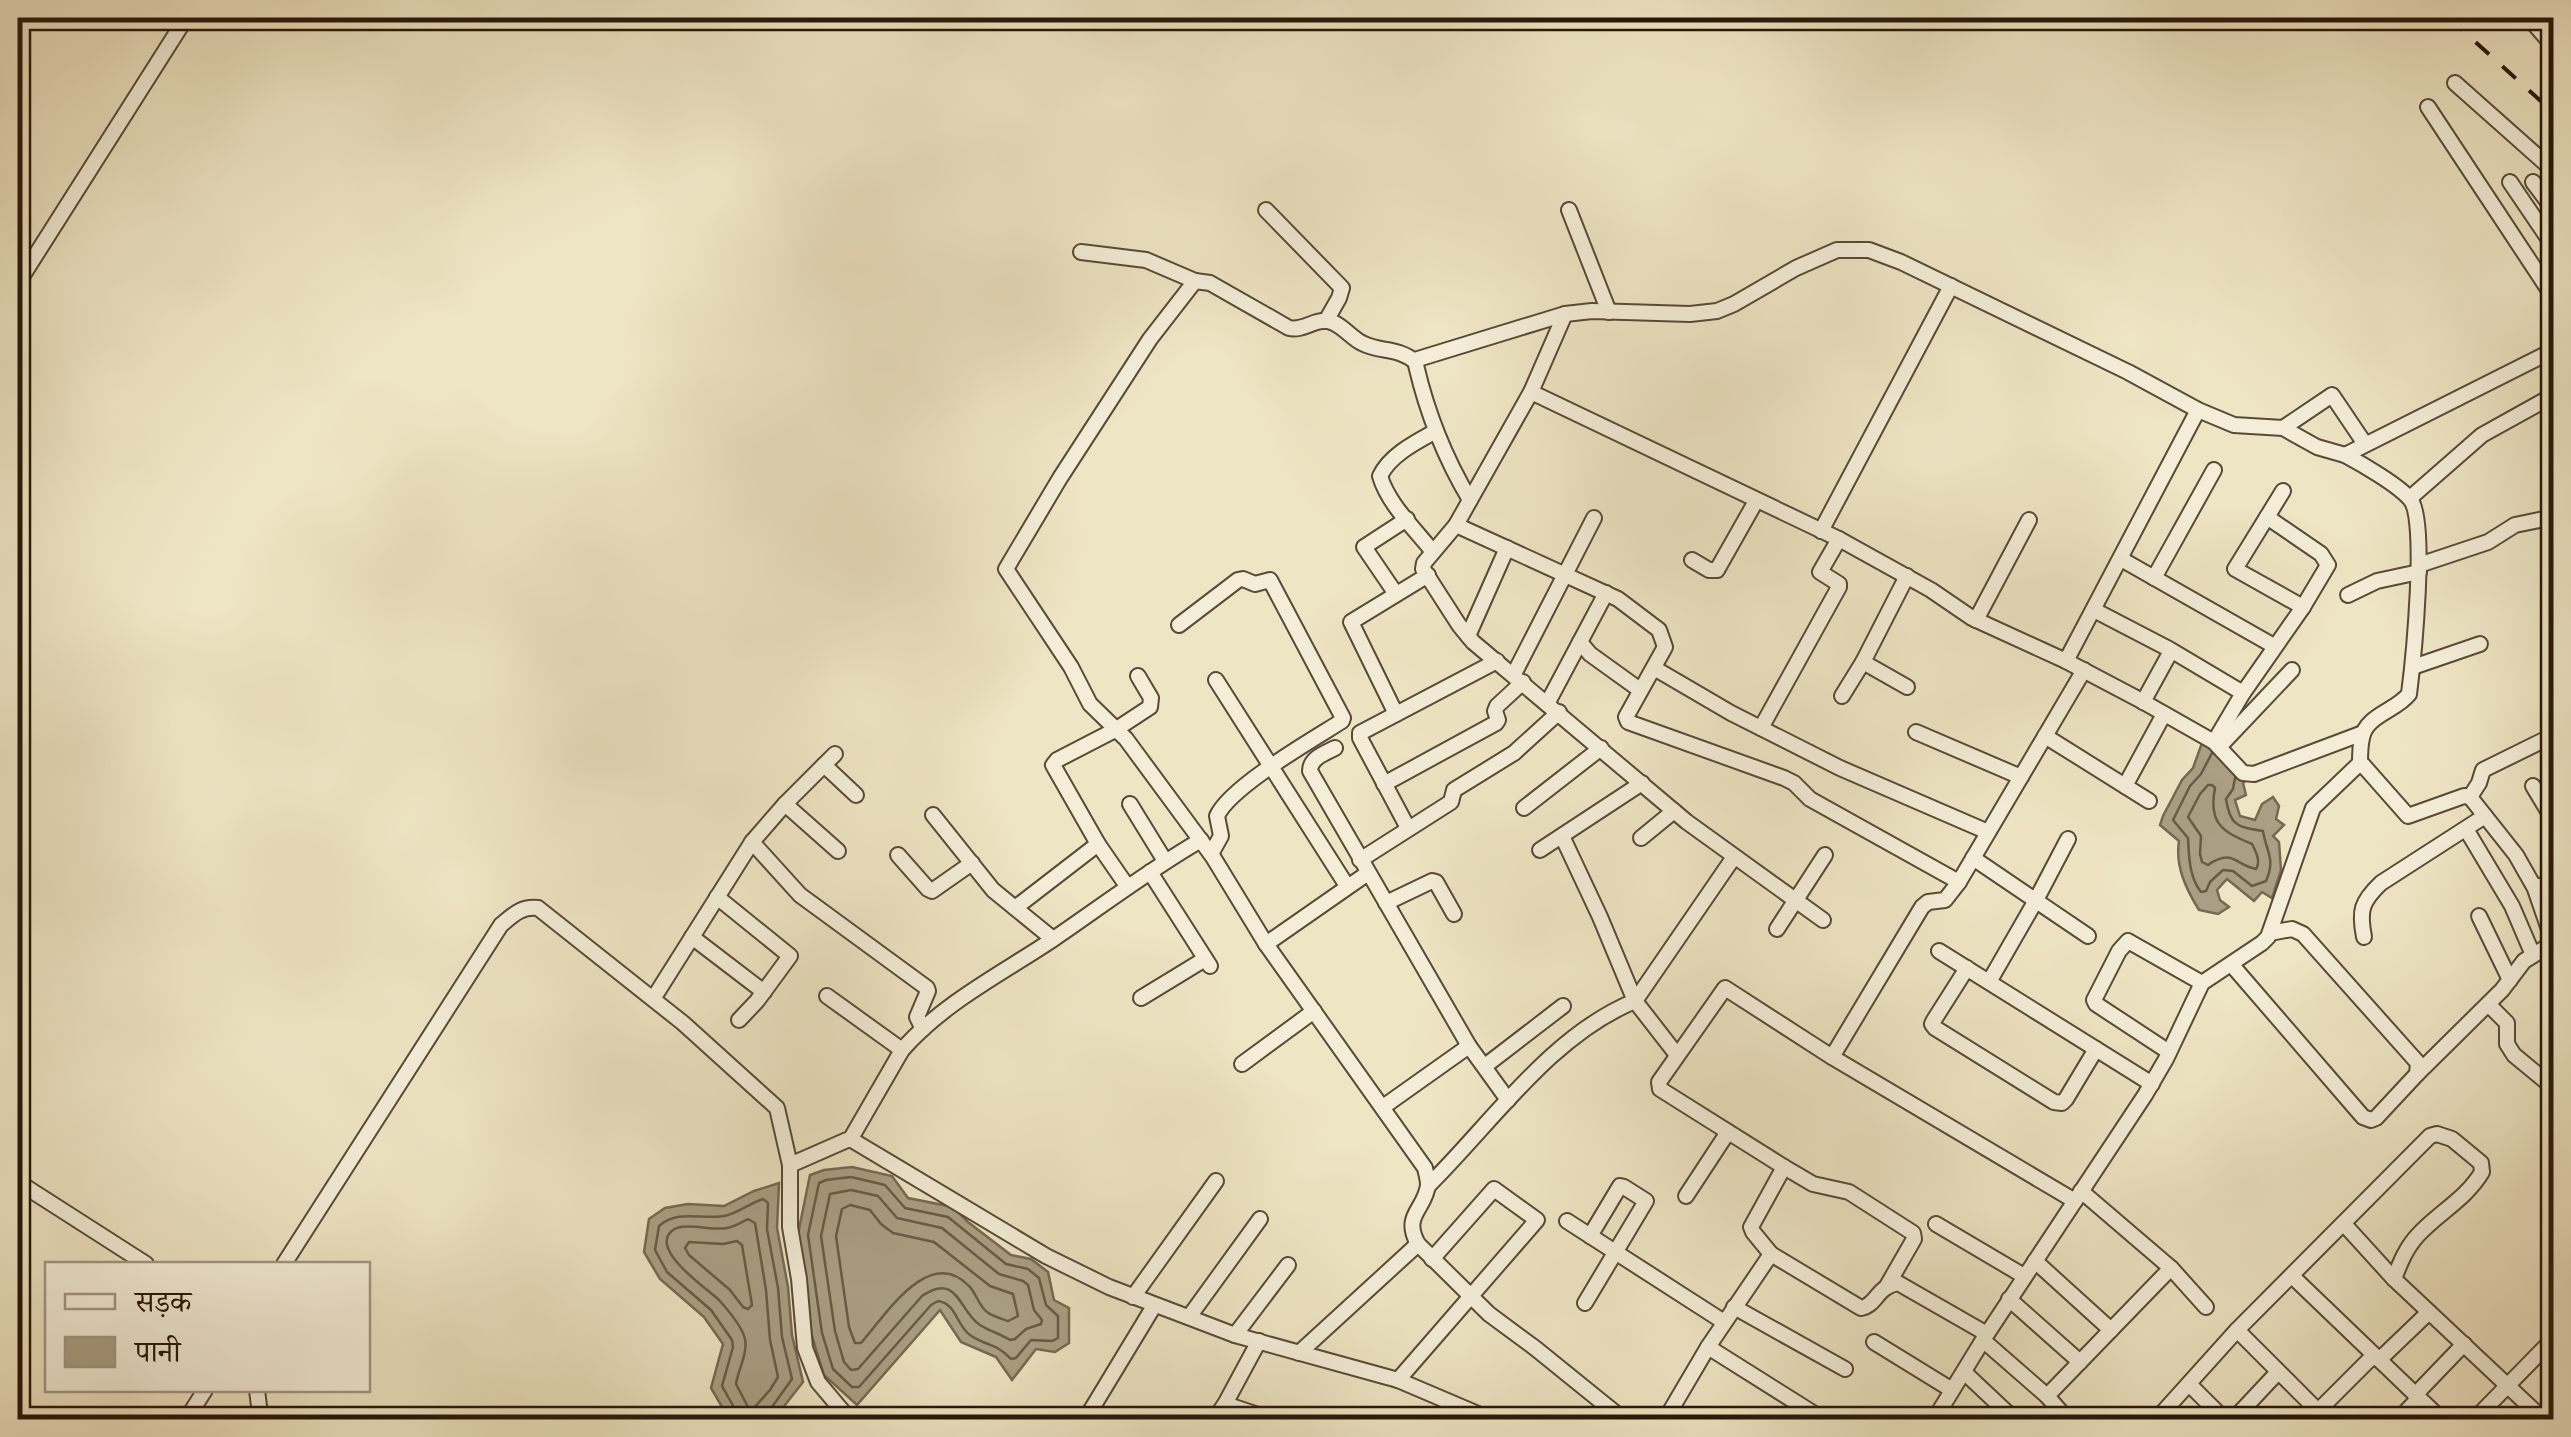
<svg xmlns="http://www.w3.org/2000/svg" width="2571" height="1437" font-family="'IM FELL French Canon','Noto Serif Devanagari',serif">
	<rect width="100%" height="100%" fill="#eee5c4"/>
	<filter id="stains"><feTurbulence type="fractalNoise" baseFrequency=".002" numOctaves="4"/><feColorMatrix values="0 0 0 0 .2 0 0 0 0 .09 0 0 0 0 .02 0 0 0 .5 -.17"/></filter>
	<radialGradient id="worn" r=".72"><stop offset=".6" stop-color="#630" stop-opacity="0"/><stop offset="1" stop-color="#630" stop-opacity=".3"/></radialGradient>
	<g fill="#aa9f84" stroke="#756952" stroke-width="2.5">
		<path d="M2209 737 2242 767H2259L2243 783 2246 795 2235 800 2240 816 2255 820 2262 804 2273 797 2279 806 2276 819 2284 825 2273 836 2279 842 2281 870 2272 898 2262 892 2254 901 2227 879 2217 890 2220 900 2229 907 2218 914 2199 910C2186 889 2175 866 2179 841L2160 825 2163 816 2182 780 2193 768 2202 743Z"/>
		<path d="M852 1167 892 1176 908 1198 953 1207 968 1222 1011 1255 1031 1259 1048 1272 1054 1300 1069 1308V1343L1055 1352 1036 1349 1012 1380 996 1357 961 1342 940 1310 857 1405 824 1375 812 1336 798 1234 810 1175 824 1170Z"/>
		<path d="M779 1183 777 1228 788 1287 792 1335 803 1382 774 1419H733L728 1417 711 1388 723 1344 704 1317 660 1279 644 1252 649 1219 665 1208 688 1204 724 1206 754 1191Z"/>
	</g>
	<g fill="none" stroke-linecap="round" stroke-linejoin="round">
		<g stroke="#685b46" stroke-width="2.5">
			<path d="M2212 753 2201 774 2190 786 2173 820 2188 838C2189 856 2189 877 2201 892L2206 891 2210 882 2223 870 2233 871 2252 886 2266 881C2276 859 2266 851 2263 831 2239 827 2230 827 2226 799L2233 789 2235 778"/>
			<path d="M2208 785H2212L2215 788C2208 824 2223 832 2252 844 2256 852 2261 861 2256 869 2235 865 2233 848 2208 865L2202 862 2200 854 2201 836 2188 817 2200 794Z"/>
			<path d="M851 1177 885 1185 905 1208 948 1217 1006 1264 1028 1269 1039 1278 1046 1305 1058 1316V1338L1052 1341 1031 1340 1016 1358 1011 1359C995 1342 985 1346 970 1335 956 1325 957 1304 938 1301L931 1305 859 1387H852L833 1369 822 1333 808 1235 819 1183 826 1180Z"/>
			<path d="M851 1190 878 1196 897 1218 942 1228 999 1274 1023 1281 1028 1285 1034 1310 1042 1320 1041 1324 1026 1329 1015 1339 1010 1340C1001 1334 989 1331 980 1325 959 1312 958 1271 922 1296L858 1369 851 1370 844 1362 835 1331 821 1236 830 1194Z"/>
			<path d="M850 1205 870 1210 881 1224 893 1233 934 1242 990 1286 1013 1294 1018 1316 1008 1321C1002 1319 992 1316 987 1312 979 1306 976 1293 969 1286 929 1244 885 1316 861 1343H855L849 1327 836 1236 842 1209Z"/>
			<path d="M748 1219 755 1223 766 1290 770 1340 778 1377 770 1390 752 1410 748 1407 736 1384C738 1370 748 1353 745 1339 742 1326 728 1310 719 1300 709 1290 647 1249 673 1230 684 1222 713 1231 727 1228 734 1227 742 1222 748 1219Z"/>
			<path d="M737 1241 742 1245 752 1305 748 1309 743 1307 730 1290 689 1255 685 1248 689 1242 723 1244Z"/>
			<path d="M737 1420 736 1411 722 1386 733 1347 732 1340 711 1310 667 1272 655 1250 659 1226C679 1209 700 1220 724 1216 737 1214 750 1203 763 1199L768 1203 767 1229 778 1288 782 1337 792 1379 769 1411 767 1420"/>
		</g>
		<g stroke="#584a37" stroke-width="18">
			<g id="minor">
				<path d="M2529 18 2554 47"/>
				<path d="M2455 83 2554 171"/>
				<path d="M2428 107 2554 298"/>
				<path d="M2510 182 2554 247"/>
				<path d="M2533 182 2554 210"/>
				<path d="M1266 210 1342 288 1339 298 1326 321"/>
				<path d="M1569 210 1609 312"/>
				<path d="M1081 252 1146 260 1195 281"/>
				<path d="M18 283 186 18"/>
				<path d="M1565 314 1531 392 1456 525 1424 563 1423 569 1459 625 1473 642 1687 822 1823 920"/>
				<path d="M1416 362C1395 346 1381 353 1362 343 1351 338 1341 323 1328 321 1314 319 1304 331 1289 328L1210 283 1195 281 1150 339 1060 478 1006 569 1071 667 1090 704 1126 739 1213 857 1266 944 1425 1168C1426 1173 1428 1179 1428 1185 1425 1210 1402 1215 1418 1244L1489 1314 1535 1348 1624 1420"/>
				<path d="M1531 392 1839 539 1931 590 1972 618 2066 661 2140 700 2214 742 2243 773 2254 774 2363 733"/>
				<path d="M2283 428 2332 395 2365 444"/>
				<path d="M2345 455C2362 464 2398 485 2410 499 2428 518 2413 663 2409 694 2396 711 2366 715 2362 738 2360 746 2360 756 2360 764"/>
				<path d="M2283 491 2235 569 2303 607"/>
				<path d="M2410 498 2482 435 2554 395"/>
				<path d="M1470 500C1445 458 1427 413 1416 365L1418 359 1565 314 1592 311 1690 314 1717 311 1734 304 1796 268 1837 250H1869L1901 262 2128 372 2198 410 2234 425 2283 428 2317 447 2345 455 2554 350"/>
				<path d="M1456 525 1618 599 1659 630 1665 647 1626 717 1628 722 1784 778 1794 783 1810 799 1959 882"/>
				<path d="M1821 531 1951 286"/>
				<path d="M1433 552C1415 529 1388 504 1380 476 1390 455 1416 442 1436 431"/>
				<path d="M2121 559 2274 646"/>
				<path d="M1692 560 1709 570H1717L1756 501"/>
				<path d="M2419 565 2488 542 2515 525 2554 517"/>
				<path d="M2154 578 2214 470"/>
				<path d="M1396 594 1364 547 1407 519"/>
				<path d="M2348 595 2377 581 2419 572"/>
				<path d="M2094 610 2169 649 2243 693"/>
				<path d="M1976 620 2029 520"/>
				<path d="M1179 625 1238 580 1243 579 1255 584 1270 580 1343 718 1342 721C1312 740 1230 787 1217 816L1221 836 1211 854"/>
				<path d="M1468 636 1507 548"/>
				<path d="M1580 642 1590 654 1640 690"/>
				<path d="M2066 661 2198 410"/>
				<path d="M1863 662 1907 687"/>
				<path d="M2413 667 2480 644"/>
				<path d="M1654 668 1731 713 1840 768 1988 832"/>
				<path d="M1514 674 1594 518"/>
				<path d="M1216 680 1347 886"/>
				<path d="M1842 696 1863 662 1907 576"/>
				<path d="M2143 702 2171 651"/>
				<path d="M1547 704 1606 593"/>
				<path d="M1396 714 1351 622 1428 575"/>
				<path d="M1761 728 1839 587V584L1820 572 1839 539"/>
				<path d="M1916 732 2021 777"/>
				<path d="M2045 736 2149 801"/>
				<path d="M2214 742 2243 693 2303 607 2328 565 2321 554 2267 517"/>
				<path d="M2220 746 2292 670"/>
				<path d="M1335 748C1325 753 1310 758 1310 771L1469 1046 1508 1100"/>
				<path d="M824 765 856 795"/>
				<path d="M1384 784 1496 723 1498 720 1495 711 1497 706 1523 682"/>
				<path d="M2125 786 2164 714"/>
				<path d="M2533 786 2554 821"/>
				<path d="M2470 797 2479 783 2483 770 2554 735"/>
				<path d="M785 804 838 851"/>
				<path d="M1130 804 1165 861"/>
				<path d="M1524 808 1601 748"/>
				<path d="M933 815 993 890 1053 939"/>
				<path d="M1408 828 1360 738V733L1497 661"/>
				<path d="M2466 829 2512 906 2533 955"/>
				<path d="M1562 836 1600 917 1635 1001 1677 1055"/>
				<path d="M1641 838 1674 811"/>
				<path d="M752 842 800 895 927 988 928 991 917 1017 923 1029"/>
				<path d="M1540 850 1642 783"/>
				<path d="M898 855 928 889 932 891 972 863"/>
				<path d="M1973 858 2088 936"/>
				<path d="M1360 860 1451 802 1454 790 1514 753 1559 712"/>
				<path d="M1150 872 1210 966"/>
				<path d="M1127 886 1098 844 1053 765 1057 760 1115 730 1150 707 1151 698 1138 676"/>
				<path d="M2534 886 2554 944"/>
				<path d="M717 897 790 956 757 1001 739 1020"/>
				<path d="M1386 903 1432 881 1436 882 1454 914"/>
				<path d="M1015 908 1098 844"/>
				<path d="M2479 916 2510 980"/>
				<path d="M1777 929 1825 855"/>
				<path d="M692 937 764 992"/>
				<path d="M2364 937C2359 911 2361 902 2381 883L2485 816"/>
				<path d="M1266 944 1368 873"/>
				<path d="M1939 951 2152 1084"/>
				<path d="M2231 964 2363 1117 2371 1120 2376 1118 2417 1074 2418 1063 2303 934 2292 929 2270 933"/>
				<path d="M1967 968 1934 1020 1932 1024 1935 1028 2054 1102 2062 1103 2066 1099 2096 1049"/>
				<path d="M1989 982 2035 902 2068 839"/>
				<path d="M827 996 902 1050"/>
				<path d="M1141 998 1205 959"/>
				<path d="M653 999 752 842 785 804 835 754"/>
				<path d="M2488 1004 2507 1023V1044L2514 1055 2554 1088"/>
				<path d="M2169 1052 2096 1004 2094 1000 2119 951 2128 941 2202 983"/>
				<path d="M1832 1057 1922 907 1928 902 1945 900 1959 882 2084 670"/>
				<path d="M1242 1064 1314 1011"/>
				<path d="M1485 1066 1563 1006"/>
				<path d="M2417 1074 2502 990 2524 961 2553 943"/>
				<path d="M1383 1107 1469 1046"/>
				<path d="M850 1140 902 1050C943 1003 1001 974 1052 940 1102 906 1149 870 1201 840"/>
				<path d="M790 1165 847 1140H852L1046 1256 1109 1287 1235 1335 1398 1380 1492 1420"/>
				<path d="M18 1182 146 1264"/>
				<path d="M1428 1186C1491 1124 1551 1035 1635 1001L1734 857"/>
				<path d="M2081 1191 2171 1268 2206 1307"/>
				<path d="M1686 1196 1728 1132"/>
				<path d="M1567 1221 1724 1322"/>
				<path d="M1936 1224 2024 1276"/>
				<path d="M2344 1224 2394 1279 2544 1420"/>
				<path d="M1771 1254 1753 1232 1751 1227 1784 1167"/>
				<path d="M2035 1261 2111 1330"/>
				<path d="M284 1264 501 925C513 915 521 906 538 908L683 1023 777 1108 790 1165V1227L799 1279 805 1348 818 1382 850 1420"/>
				<path d="M2292 1276 2442 1420"/>
				<path d="M1887 1286 1914 1239 1913 1233 1849 1192 1813 1184 1784 1167 1660 1089 1659 1082 1725 988 1832 1057 2075 1201"/>
				<path d="M1133 1297 1216 1181"/>
				<path d="M2009 1299 2080 1362"/>
				<path d="M1585 1303 1646 1201 1624 1187 1620 1186 1590 1236"/>
				<path d="M1734 1307 1845 1369"/>
				<path d="M1189 1317 1260 1219"/>
				<path d="M2237 1330 2327 1420"/>
				<path d="M1235 1335 1288 1265"/>
				<path d="M1984 1341 2047 1396 2068 1420"/>
				<path d="M1874 1342 1952 1390"/>
				<path d="M1708 1347 1824 1420"/>
				<path d="M1299 1353 1418 1244"/>
				<path d="M2379 1360 2429 1312"/>
				<path d="M1964 1372 2015 1420"/>
				<path d="M1398 1380 1537 1220 1494 1189 1432 1259"/>
				<path d="M2189 1384 2225 1420"/>
				<path d="M257 1390 260 1414 263 1420"/>
				<path d="M2415 1395 2464 1344"/>
				<path d="M2047 1396 2171 1268"/>
				<path d="M1225 1404 1273 1420"/>
				<path d="M2318 1411 2374 1355"/>
				<path d="M186 1420 205 1390"/>
				<path d="M1085 1420 1154 1306"/>
				<path d="M1214 1420 1225 1404 1259 1341"/>
				<path d="M1665 1420 1708 1347 1771 1254 1861 1308C1877 1305 1876 1287 1898 1283L1987 1334 2145 1095 2166 1059 2202 983 2262 943 2268 937 2313 808 2359 764 2363 765 2408 816 2464 796 2470 797 2516 855 2533 885 2537 887 2554 881"/>
				<path d="M1934 1420 1986 1335"/>
				<path d="M2156 1420 2237 1330 2430 1136 2437 1134 2452 1139 2481 1163 2482 1172C2466 1199 2438 1213 2418 1235 2406 1248 2400 1263 2394 1279"/>
				<path d="M2233 1420 2278 1372"/>
				<path d="M2398 1420 2419 1398"/>
				<path d="M2474 1420 2554 1338"/>
			</g>
		</g>
		<use href="#minor" stroke="#f4eed9" stroke-width="14"/>
		<path stroke="#261708" stroke-width="4" stroke-dasharray="18 18" stroke-linecap="butt" d="M2449 18 2554 113"/>
	</g>
	<rect width="2571" height="1437" fill="none" stroke="#eee5c4" stroke-width="60"/>
	<rect x="20" y="20" width="2531" height="1397" fill="none" stroke="#261708" stroke-width="5"/>
	<rect x="30" y="30" width="2511" height="1377" fill="none" stroke="#261708" stroke-width="2.5"/>
	<rect x="45" y="1262" width="325" height="130" fill="#f4eed9" stroke="#a29885" stroke-width="2.5"/>
	<rect x="65" y="1294" width="50" height="15" fill="#f4eed9" stroke="#a29885" stroke-width="2.5"/>
	<text x="135" y="1312" font-size="30" fill="#261708">सड़क</text>
	<rect x="65" y="1337" width="50" height="30" fill="#aa9f84" stroke="#a29885" stroke-width="2.5"/>
	<text x="135" y="1362" font-size="30" fill="#261708">पानी</text>
	<rect width="100%" height="100%" filter="url(#stains)"/>
	<rect width="100%" height="100%" fill="url(#worn)"/>
</svg>
